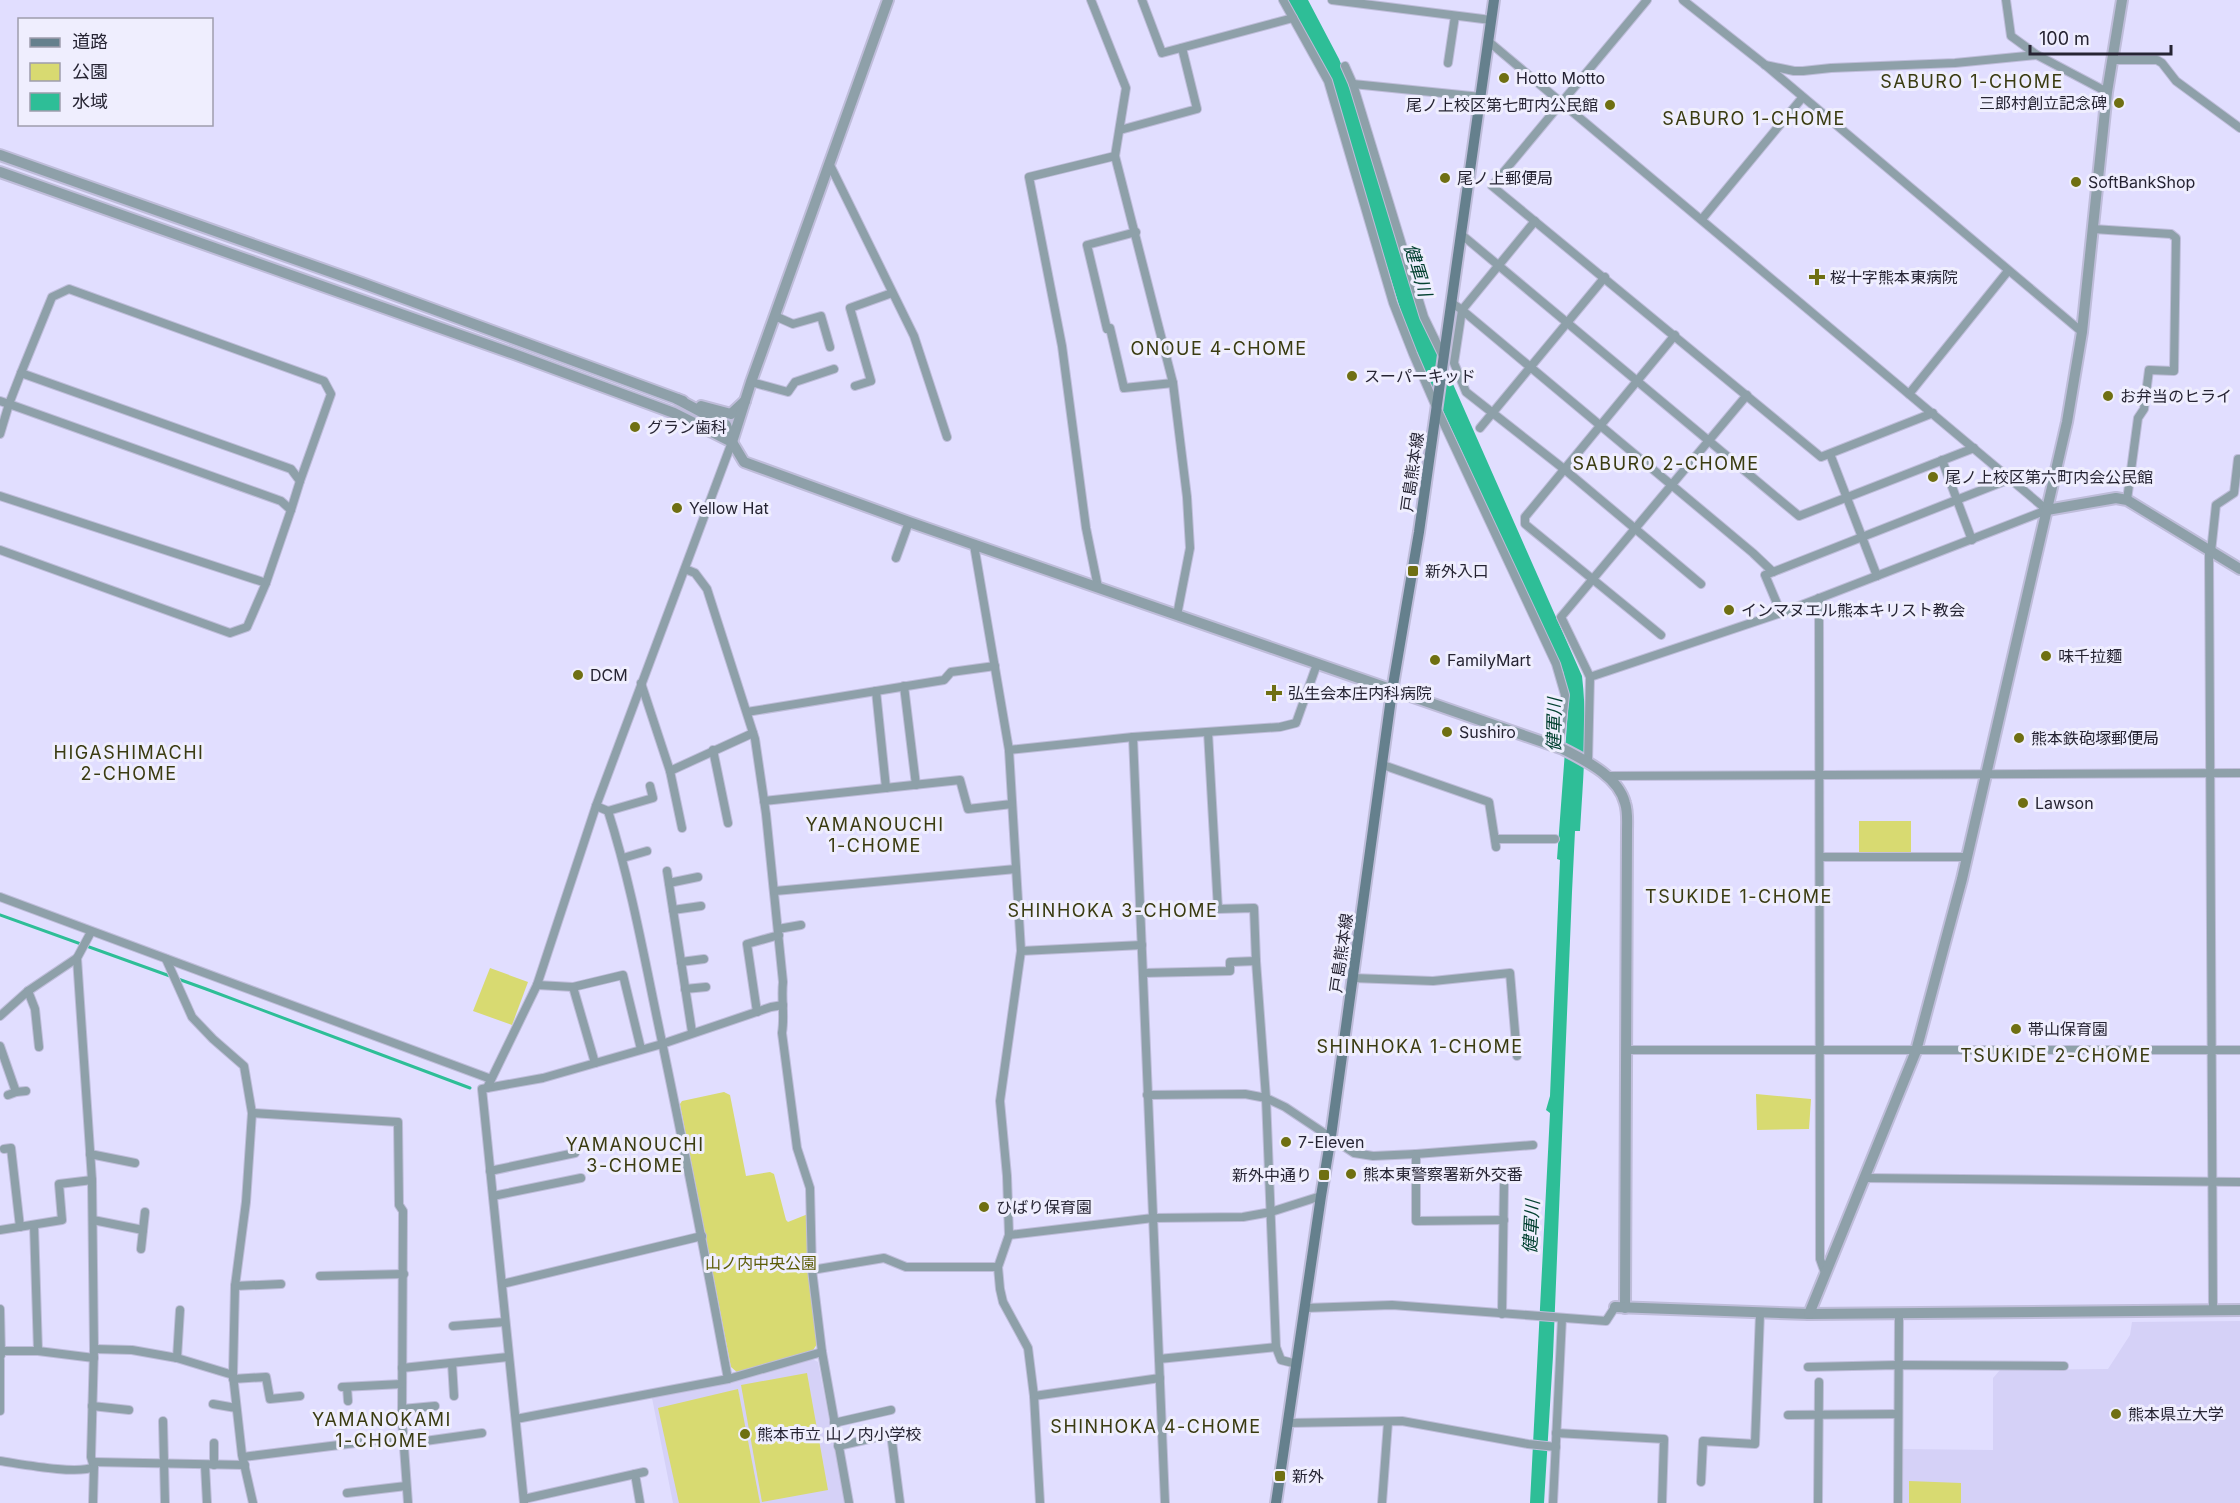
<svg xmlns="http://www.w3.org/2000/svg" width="2240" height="1503" font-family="Inter,'Noto Sans JP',sans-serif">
	<rect width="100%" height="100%" fill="#e1deff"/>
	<g fill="#d5d1f7">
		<path d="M2240 1321V1503H1902V1449L1993 1450V1378L2000 1370 2108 1369 2130 1335 2132 1322Z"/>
		<path d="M812 1359 818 1362 845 1503H673L652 1398Z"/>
	</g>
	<g fill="#d8da71">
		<rect x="1859" y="821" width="52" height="32"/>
		<path d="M490 968 528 982 512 1025 473 1011Z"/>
		<path d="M724 1092 730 1095 746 1176 770 1172 774 1174 786 1220 788 1222 808 1214 817 1344 812 1352 738 1373 731 1367 680 1104 682 1101Z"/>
		<path d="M1756 1094 1811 1099 1809 1129 1757 1130Z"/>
		<path d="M807 1373 828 1490 762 1502 741 1385Z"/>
		<path d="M738 1389 760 1503H679L658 1408Z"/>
		<path d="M1909 1481 1961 1483V1503H1909Z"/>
	</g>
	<path fill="#2ebe97" d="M1287 0H1308L1339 59 1349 83 1419 315 1453 384 1582 676C1588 727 1583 779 1580 831H1575L1572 892 1553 1356 1544 1503H1530L1550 1113 1546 1110 1550 1096 1560 860 1557 859 1569 697 1563 671 1545 632 1409 337 1327 75Z"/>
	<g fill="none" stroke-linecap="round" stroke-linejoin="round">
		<path stroke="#2ebe97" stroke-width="3" d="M0 915 206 989 470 1088"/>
		<g stroke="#bfbdda" stroke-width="10">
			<g id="minor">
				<path d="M1091 0 1126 88 1115 156 1173 383 1187 497 1190 548 1177 615"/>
				<path d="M1142 0 1162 53 1293 18"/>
				<path d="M1283 0 1328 81 1393 303 1413 354 1436 407 1556 664 1565 695 1559 748"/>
				<path d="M1332 0 1491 20"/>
				<path d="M1647 0 1492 186 1821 457 1933 413"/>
				<path d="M1683 0 1764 64 2082 332"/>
				<path d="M2006 0 2011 36 2037 55 2107 92"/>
				<path d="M1488 41 2047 510 1781 613 1590 677"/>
				<path d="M2112 60H2157L2162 63 2176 81 2240 128"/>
				<path d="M1448 63 1455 16"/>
				<path d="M1765 65 1794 71H1803L1831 68 1955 63 2037 55"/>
				<path d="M1345 66 1353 84 1424 317 1443 356"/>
				<path d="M1353 84 1481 97"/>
				<path d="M1120 130 1197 109 1182 48"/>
				<path d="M830 165 914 336 947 437"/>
				<path d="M1702 219 1802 98"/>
				<path d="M1535 221 1462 310 1753 553 1773 572 2010 479"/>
				<path d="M2093 229 2171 234 2176 238 2174 371 2149 370 2144 409 2138 418 2127 500"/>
				<path d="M1462 235 1799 516 1974 448"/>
				<path d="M1452 303 1462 310 1454 363 1466 392 1564 469 1701 584"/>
				<path d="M775 316 793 324 821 316 830 347"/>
				<path d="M1110 328 1124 388 1173 383"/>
				<path d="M1107 329 1087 245 1136 232"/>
				<path d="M21 373 52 297 69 289 324 381 331 394 300 481"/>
				<path d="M751 382 788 392 795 382 834 369"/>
				<path d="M855 386 871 381 850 308 892 293"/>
				<path d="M1909 394 2008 271"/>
				<path d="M0 401 9 404 21 373 291 469 300 481 291 510"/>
				<path d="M1480 428 1605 277"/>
				<path d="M0 434 9 404 281 501 291 510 266 583"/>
				<path d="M1830 454 1877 576"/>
				<path d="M1942 460 1972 540"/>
				<path d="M0 496 266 583 247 627 230 633 0 550"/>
				<path d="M974 545 1009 750 1021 951 1000 1101 1007 1176 1009 1235 998 1267 1000 1289 1003 1302 1028 1348 1034 1396 1040 1503"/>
				<path d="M2209 550 2213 1310"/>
				<path d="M2211 552 2216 505 2234 493 2238 459H2240"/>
				<path d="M896 558 909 522"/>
				<path d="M685 569 695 573 707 589 755 739 766 814 783 982C781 1000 785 1015 782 1033L797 1148 810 1188 812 1270 822 1352 849 1503"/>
				<path d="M1773 572 1765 575 1781 613"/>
				<path d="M1098 587 1086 528 1062 346 1029 177 1115 156"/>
				<path d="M1819 598 1820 1259 1825 1273"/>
				<path d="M1661 635 1525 524V517L1675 335"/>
				<path d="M641 683 670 771 682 828"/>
				<path d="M904 686 916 785"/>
				<path d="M876 691 886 788"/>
				<path d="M747 712 944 680 951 672 995 666"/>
				<path d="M1208 732 1218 909 1254 908 1256 961"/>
				<path d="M1133 737 1165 1503"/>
				<path d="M713 750 728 823"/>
				<path d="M1009 750 1133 737 1280 727 1296 723 1317 664"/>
				<path d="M1588 763 1590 677 1561 617 1747 395"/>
				<path d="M1383 765 1489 802 1496 847"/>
				<path d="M670 771 753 733"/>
				<path d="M1606 776 2240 773"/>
				<path d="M764 801 960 780 968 809 1012 804"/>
				<path d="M596 806 608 811 653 798 650 786"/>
				<path d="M608 811C630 880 643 951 658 1023 683 1141 706 1260 728 1379"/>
				<path d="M1495 839H1555"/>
				<path d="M1820 857H1967"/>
				<path d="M623 858 647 851"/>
				<path d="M667 871 692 1032"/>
				<path d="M669 883 698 877"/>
				<path d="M775 891 1016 869"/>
				<path d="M0 897 491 1079"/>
				<path d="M673 910 701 906"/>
				<path d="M778 929 801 925"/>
				<path d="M1021 951 1142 945"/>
				<path d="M77 958 92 1180 94 1349 91 1457 94 1467 93 1503"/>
				<path d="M166 959 192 1017 213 1039 244 1066 252 1113 246 1202 235 1286 233 1375 242 1455 253 1503"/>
				<path d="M681 962 704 959"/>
				<path d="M1143 973 1230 971V962L1256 961 1266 1098 1276 1347 1281 1360 1297 1364"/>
				<path d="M1352 978 1433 981 1510 973 1517 1056"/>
				<path d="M537 985 573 987 623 975 641 1049"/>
				<path d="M573 987 595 1063"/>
				<path d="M685 989 706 987"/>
				<path d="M28 991 35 1009 39 1047"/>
				<path d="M757 1012 747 944 779 935"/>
				<path d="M0 1016 28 991 77 958 91 932"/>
				<path d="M0 1046 16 1092"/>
				<path d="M1626 1050H2240"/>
				<path d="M487 1088 543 1078 662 1044 771 1007 783 1005"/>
				<path d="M8 1095 16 1092 26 1091"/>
				<path d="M1147 1095 1245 1094 1266 1098 1285 1107 1354 1153 1373 1156 1416 1154V1221L1504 1220"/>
				<path d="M252 1113 398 1122 399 1205 403 1211 402 1419 408 1503"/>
				<path d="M4 1149 11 1148 20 1227"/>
				<path d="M90 1154 135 1163"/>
				<path d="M1416 1154 1533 1145"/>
				<path d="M490 1171 575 1153"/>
				<path d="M1864 1178 2240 1182"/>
				<path d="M493 1196 581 1178"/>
				<path d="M93 1220 143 1230"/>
				<path d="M34 1225 38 1351"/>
				<path d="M0 1230 62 1220 59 1184 92 1180"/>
				<path d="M1009 1235 1153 1218 1243 1217 1271 1212 1321 1196"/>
				<path d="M141 1249 145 1212"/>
				<path d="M812 1270 884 1258 906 1267H998"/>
				<path d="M320 1276 404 1274"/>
				<path d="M502 1284 702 1236"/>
				<path d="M235 1286 281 1284"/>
				<path d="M1305 1308 1392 1305 1606 1321 1615 1307"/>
				<path d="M0 1309 1 1355"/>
				<path d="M1502 1314 1504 1185"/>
				<path d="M453 1326 505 1322"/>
				<path d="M94 1349 132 1350 177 1358 233 1375"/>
				<path d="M1 1351H38L94 1358"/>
				<path d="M177 1358 180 1310"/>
				<path d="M1159 1359 1276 1347"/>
				<path d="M0 1360V1411"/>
				<path d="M452 1363 454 1396"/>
				<path d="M1808 1367 1897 1365 2064 1366"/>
				<path d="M402 1368 508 1357"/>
				<path d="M233 1379 266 1377 270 1399 300 1396"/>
				<path d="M342 1387 402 1384"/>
				<path d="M347 1387 348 1401"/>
				<path d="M1034 1396 1160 1378"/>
				<path d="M213 1404 236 1408"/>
				<path d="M92 1406 129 1410"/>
				<path d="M402 1409 435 1406"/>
				<path d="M1788 1415 1898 1414"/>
				<path d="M516 1419 728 1379 822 1352"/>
				<path d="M163 1421 165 1503"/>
				<path d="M834 1423 891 1410"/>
				<path d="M1288 1423 1402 1421 1528 1444 1556 1447"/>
				<path d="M1556 1433 1664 1439 1662 1503"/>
				<path d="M214 1443V1465"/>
				<path d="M404 1444 482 1433"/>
				<path d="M838 1446 891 1434 900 1503"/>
				<path d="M243 1457 403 1437"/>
				<path d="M0 1461C21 1464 77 1475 94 1467"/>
				<path d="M93 1462 245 1465"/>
				<path d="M205 1465 207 1503"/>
				<path d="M635 1474 640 1503"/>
				<path d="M1701 1482 1703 1441 1755 1444 1760 1313"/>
				<path d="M347 1493 406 1486"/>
				<path d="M524 1499 644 1472"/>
				<path d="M524 1503 482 1089 487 1088 537 985 596 806 732 442"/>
				<path d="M1382 1503 1388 1422"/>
				<path d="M1553 1503 1562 1318"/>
				<path d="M1818 1503 1819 1382"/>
				<path d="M1898 1503 1899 1313"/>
			</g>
		</g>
		<g stroke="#bfbdda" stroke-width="14">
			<g id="tertiary">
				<path d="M0 155 362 283 683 401"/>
				<path d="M0 172 514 354 674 413 732 442"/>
				<path d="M677 399 726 425 732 442 744 462 909 522 1563 749C1586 761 1618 776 1625 803 1628 812 1627 822 1627 831L1625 1308"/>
				<path d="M701 406 731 414 745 401"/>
				<path d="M732 442 751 382 888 0"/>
				<path d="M2047 510 2116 498 2127 500 2240 569"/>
				<path d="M1615 1307 1809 1314 2240 1310"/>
				<path d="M1809 1314 1916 1051 1962 879 2067 422 2082 332 2107 92 2122 0"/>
			</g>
		</g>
		<g stroke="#bfbdda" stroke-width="14">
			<path id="secondary" d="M1276 1503 1321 1196 1331 1136 1392 691 1419 532 1494 0"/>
		</g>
		<use href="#minor" stroke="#8ea0a9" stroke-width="8"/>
		<use href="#tertiary" stroke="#8ea0a9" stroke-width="10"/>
		<use href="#secondary" stroke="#65808d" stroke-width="10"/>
	</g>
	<g fill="#6f6f12" stroke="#efeefe" stroke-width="2">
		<circle cx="1504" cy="78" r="6"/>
		<circle cx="2119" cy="103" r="6"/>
		<circle cx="1610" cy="105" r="6"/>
		<circle cx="1445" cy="178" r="6"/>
		<circle cx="2076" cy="182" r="6"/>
		<path d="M1814 268h6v6h6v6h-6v6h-6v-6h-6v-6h6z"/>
		<circle cx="1352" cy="376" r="6"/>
		<circle cx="2108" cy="396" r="6"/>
		<circle cx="635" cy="427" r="6"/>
		<circle cx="1933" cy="477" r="6"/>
		<circle cx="677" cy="508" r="6"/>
		<rect x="1407" y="565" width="12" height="12" rx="3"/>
		<circle cx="1729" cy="610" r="6"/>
		<circle cx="2046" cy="656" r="6"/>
		<circle cx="1435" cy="660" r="6"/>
		<circle cx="578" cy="675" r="6"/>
		<path d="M1271 684h6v6h6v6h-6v6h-6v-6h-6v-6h6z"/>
		<circle cx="1447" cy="732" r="6"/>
		<circle cx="2019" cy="738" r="6"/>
		<circle cx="2023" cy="803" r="6"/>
		<circle cx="2016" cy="1029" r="6"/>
		<circle cx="1286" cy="1142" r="6"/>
		<circle cx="1351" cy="1174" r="6"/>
		<rect x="1318" y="1169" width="12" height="12" rx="3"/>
		<circle cx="984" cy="1207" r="6"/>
		<circle cx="2116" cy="1414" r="6"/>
		<circle cx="745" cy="1434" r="6"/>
		<rect x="1274" y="1470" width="12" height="12" rx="3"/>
	</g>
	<g text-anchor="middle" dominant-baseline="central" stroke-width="6" stroke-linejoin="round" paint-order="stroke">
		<g font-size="16" fill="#262433" stroke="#efeefe" text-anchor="start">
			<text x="1516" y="78">Hotto Motto</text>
			<text x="2107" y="103" text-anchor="end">三郎村創立記念碑</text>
			<text x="1598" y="105" text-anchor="end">尾ノ上校区第七町内公民館</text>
			<text x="1457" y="178">尾ノ上郵便局</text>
			<text x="2088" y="182">SoftBankShop</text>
			<text x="1830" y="277">桜十字熊本東病院</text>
			<text x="1364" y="376">スーパーキッド</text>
			<text x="2120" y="396">お弁当のヒライ</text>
			<text x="647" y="427">グラン歯科</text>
			<text x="1945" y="477">尾ノ上校区第六町内会公民館</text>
			<text x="689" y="508">Yellow Hat</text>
			<text x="1425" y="571">新外入口</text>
			<text x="1741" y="610">インマヌエル熊本キリスト教会</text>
			<text x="2058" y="656">味千拉麵</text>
			<text x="1447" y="660">FamilyMart</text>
			<text x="590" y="675">DCM</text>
			<text x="1288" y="693">弘生会本庄内科病院</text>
			<text x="1459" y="732">Sushiro</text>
			<text x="2031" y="738">熊本鉄砲塚郵便局</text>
			<text x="2035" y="803">Lawson</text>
			<text x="2028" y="1029">帯山保育園</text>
			<text x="1298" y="1142">7-Eleven</text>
			<text x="1363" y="1174">熊本東警察署新外交番</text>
			<text x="1312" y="1175" text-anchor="end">新外中通り</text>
			<text x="996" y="1207">ひばり保育園</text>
			<text x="2128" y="1414">熊本県立大学</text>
			<text x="757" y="1434">熊本市立 山ノ内小学校</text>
			<text x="1292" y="1476">新外</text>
		</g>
		<g font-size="16" fill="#262433" stroke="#efeefe">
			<text transform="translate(1412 472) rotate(-82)">戸島熊本線</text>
			<text transform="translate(1341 953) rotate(-82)">戸島熊本線</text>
		</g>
		<g font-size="16" fill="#5c5c07" stroke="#efeefe">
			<text x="761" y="1263">山ノ内中央公園</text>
		</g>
		<g font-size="18" letter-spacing="1.5" fill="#3a3b11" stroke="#efeefe">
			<text x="1972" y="81">SABURO 1-CHOME</text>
			<text x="1754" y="118">SABURO 1-CHOME</text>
			<text x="1219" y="348">ONOUE 4-CHOME</text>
			<text x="1666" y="463">SABURO 2-CHOME</text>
			<text x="129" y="752">HIGASHIMACHI<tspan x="129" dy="21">2-CHOME</tspan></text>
			<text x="875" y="824">YAMANOUCHI<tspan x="875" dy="21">1-CHOME</tspan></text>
			<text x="1739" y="896">TSUKIDE 1-CHOME</text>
			<text x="1113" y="910">SHINHOKA 3-CHOME</text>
			<text x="1420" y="1046">SHINHOKA 1-CHOME</text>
			<text x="2056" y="1055">TSUKIDE 2-CHOME</text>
			<text x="635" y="1144">YAMANOUCHI<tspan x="635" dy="21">3-CHOME</tspan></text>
			<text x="382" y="1419">YAMANOKAMI<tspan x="382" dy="21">1-CHOME</tspan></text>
			<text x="1156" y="1426">SHINHOKA 4-CHOME</text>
		</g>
		<g font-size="18" font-style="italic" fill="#034131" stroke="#efeefe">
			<text transform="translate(1418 270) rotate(73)">健軍川</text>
			<text transform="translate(1554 725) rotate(-89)">健軍川</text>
			<text transform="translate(1531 1227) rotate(-87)">健軍川</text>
		</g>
	</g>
	<rect x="18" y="18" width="195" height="108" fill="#efeefe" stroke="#9f9dad" stroke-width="1.5"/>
	<rect x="30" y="38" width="30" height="9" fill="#65808d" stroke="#9f9dad" stroke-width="1.5"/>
	<text x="72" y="48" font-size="18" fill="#262433">道路</text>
	<rect x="30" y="63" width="30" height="18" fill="#d8da71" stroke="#9f9dad" stroke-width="1.5"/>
	<text x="72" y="78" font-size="18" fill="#262433">公園</text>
	<rect x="30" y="93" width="30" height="18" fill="#2ebe97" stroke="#9f9dad" stroke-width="1.5"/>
	<text x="72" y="108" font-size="18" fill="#262433">水域</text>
	<path d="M2030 45v9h141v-9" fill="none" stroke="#262433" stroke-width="3"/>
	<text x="2039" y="45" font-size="18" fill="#262433" stroke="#efeefe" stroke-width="4.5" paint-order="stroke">100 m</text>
</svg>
